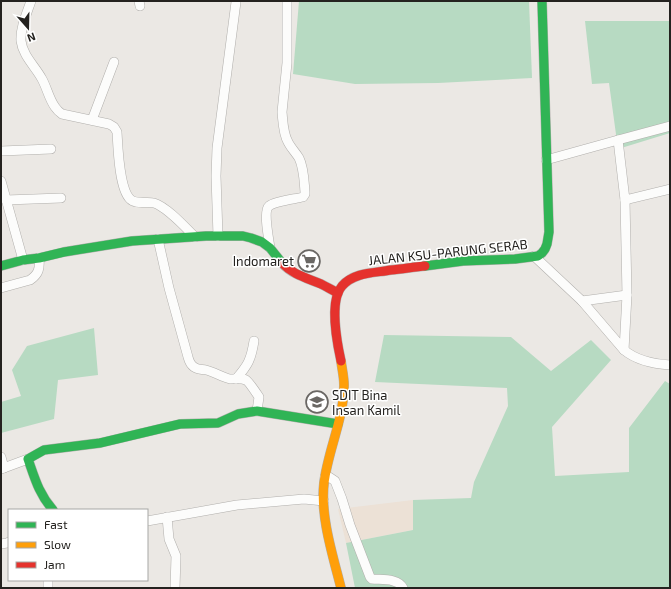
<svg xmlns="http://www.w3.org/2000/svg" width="671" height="589" font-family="'Exo 2',sans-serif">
	<rect width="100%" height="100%" fill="#ebe8e4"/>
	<path fill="#ece1d6" d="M413 500V530L346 543 338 509Z"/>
	<g fill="#b7dac2">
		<path d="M299 1H529L532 78 438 83 355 84 293 74Z"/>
		<path d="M585 21H670V133L618 149 609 83 592 84Z"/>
		<path d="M94 328 98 375 58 380 54 419 1 433V402L21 396 12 370 27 346Z"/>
		<path d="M384 335 511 337 551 371 591 340 611 360 552 427 555 476 629 472V428L665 381 670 384V588H355L346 543 413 530V500L471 498 474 482 508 406 507 388 375 382Z"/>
	</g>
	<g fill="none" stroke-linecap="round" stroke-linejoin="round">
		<g stroke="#b1afac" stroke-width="10">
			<g id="street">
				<path d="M31 1C27 13 20 28 21 41 23 56 35 66 42 79 47 88 49 99 55 107 57 110 59 112 62 114L109 124 114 127 117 132C118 148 119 188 130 199 136 205 147 201 154 203 167 207 185 227 195 237"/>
				<path d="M139 1 140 6"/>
				<path d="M92 120 114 62"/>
				<path d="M618 140 670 126"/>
				<path d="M1 151 51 149"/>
				<path d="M546 160 618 140 625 200 670 189"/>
				<path d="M1 181 23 260"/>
				<path d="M6 200 61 198"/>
				<path d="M218 236 216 176 217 148 236 2"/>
				<path d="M158 239 169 288 188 357C189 361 191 365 194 367 198 370 202 369 206 370 214 372 222 377 230 379 235 379 241 378 246 380 248 381 257 394 259 397L257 411"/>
				<path d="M270 248C269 240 263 211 269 206 275 201 295 199 303 197L305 194V192C304 181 304 168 299 158 296 153 291 148 288 142 283 133 283 122 282 112L287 63V1"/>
				<path d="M534 256 582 301 624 350C636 360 654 364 670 365"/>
				<path d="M1 288 30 280C39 274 40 268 39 258"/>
				<path d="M582 301 627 295"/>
				<path d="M624 350 627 295 625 200"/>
				<path d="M236 379C248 365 251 360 254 341"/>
				<path d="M1 457 4 468"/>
				<path d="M1 469 28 459"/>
				<path d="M325 477H329L335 481 342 499 350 525 370 577 372 579C382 580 398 578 403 588"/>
				<path d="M167 517 169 539 176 556 175 588"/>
				<path d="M147 521 237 505 304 499 324 501"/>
				<path d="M1 544 7 543 9 542"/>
				<path d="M48 580V588"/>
			</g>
		</g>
		<g stroke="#b1afac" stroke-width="10">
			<g id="fast">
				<path d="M1 266 23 260 39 258 64 252 132 241 206 236H243L251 238 262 242 270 248 282 263"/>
				<path d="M425 266 463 261 515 259 538 256 542 253 545 249 547 244 549 232 542 1"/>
				<path d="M53 510C39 494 35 479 28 459L44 450 100 443 180 424 218 423 238 414 257 411 338 424"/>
			</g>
		</g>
		<g stroke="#b1afac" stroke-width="10">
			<path id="slow" d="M341 361C342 369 344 377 344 385 344 419 328 450 324 483 320 516 333 556 341 588"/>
		</g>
		<g stroke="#b1afac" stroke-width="10">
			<g id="jam">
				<path d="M282 263C293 275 307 278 321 284 327 287 332 290 338 293"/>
				<path d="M341 361C337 343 329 301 342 286 354 272 375 273 391 270 402 269 414 267 425 266"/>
			</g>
		</g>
		<use href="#street" stroke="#fcfcfb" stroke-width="9"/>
		<use href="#fast" stroke="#30b455" stroke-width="9"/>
		<use href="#slow" stroke="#ff9f0a" stroke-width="9"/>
		<use href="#jam" stroke="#e5322d" stroke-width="9"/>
	</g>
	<defs>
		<g id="supermarket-ring" transform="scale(1.15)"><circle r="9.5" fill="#fff" stroke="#6a6764" stroke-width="1.5"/><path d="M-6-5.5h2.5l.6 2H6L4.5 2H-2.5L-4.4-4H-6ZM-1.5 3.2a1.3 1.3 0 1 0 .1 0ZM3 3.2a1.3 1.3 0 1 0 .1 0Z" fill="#6a6764"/></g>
		<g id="school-ring" transform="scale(1.15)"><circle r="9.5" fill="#fff" stroke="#6a6764" stroke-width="1.5"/><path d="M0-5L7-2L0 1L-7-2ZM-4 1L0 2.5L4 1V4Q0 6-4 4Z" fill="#6a6764"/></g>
	</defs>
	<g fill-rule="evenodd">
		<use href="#supermarket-ring" x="309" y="261"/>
		<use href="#school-ring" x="317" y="402"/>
	</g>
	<g text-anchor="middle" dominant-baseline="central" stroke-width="3" stroke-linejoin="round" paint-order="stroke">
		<g font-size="13" fill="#24221f" stroke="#fff">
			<text transform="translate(448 252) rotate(-6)">JALAN KSU-PARUNG SERAB</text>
		</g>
		<g font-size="13" fill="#24221f" stroke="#fff" text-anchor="end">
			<text x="294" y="261">Indomaret</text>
			<text x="332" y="395" text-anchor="start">SDIT Bina<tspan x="332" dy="15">Insan Kamil</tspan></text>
		</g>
	</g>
	<rect width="671" height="589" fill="none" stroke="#24221f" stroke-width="4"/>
	<rect x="8" y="509" width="140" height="72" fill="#ffffff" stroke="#a7a7a5"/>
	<rect x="16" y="522" width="20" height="6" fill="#30b455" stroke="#a7a7a5"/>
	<text x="44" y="529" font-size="12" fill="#24221f">Fast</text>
	<rect x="16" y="542" width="20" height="6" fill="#ff9f0a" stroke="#a7a7a5"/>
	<text x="44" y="549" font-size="12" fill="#24221f">Slow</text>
	<rect x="16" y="562" width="20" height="6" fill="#e5322d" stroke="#a7a7a5"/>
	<text x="44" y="569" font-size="12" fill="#24221f">Jam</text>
	<g transform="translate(28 28) rotate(160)" stroke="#ffffff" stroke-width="3" paint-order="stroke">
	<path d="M0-3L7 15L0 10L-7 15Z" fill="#24221f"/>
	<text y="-6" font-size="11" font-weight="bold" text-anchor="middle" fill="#24221f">N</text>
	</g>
</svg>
